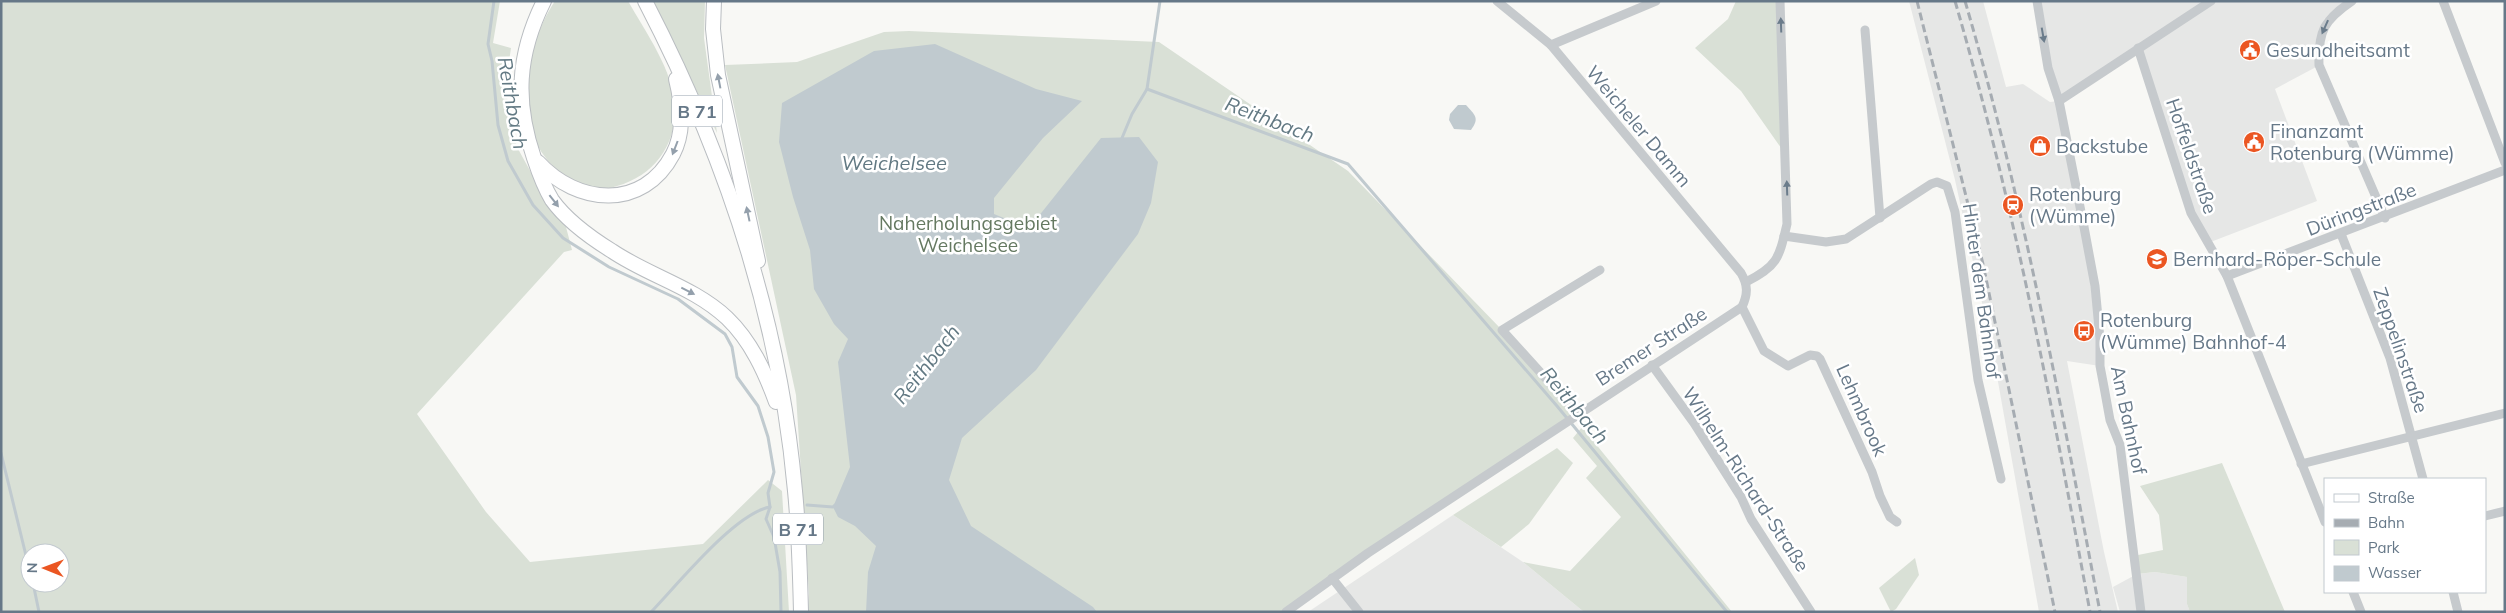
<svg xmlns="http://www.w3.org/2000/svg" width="2506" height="613" font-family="Mulish,sans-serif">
	<rect width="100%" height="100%" fill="#f8f8f5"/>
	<g fill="#e6e7e6">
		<path d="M1909 1H1983L2006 87 2023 84 2050 102 2059 101 2037 1H2360L2324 19 2318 66 2275 89 2317 201 2208 243 2191 213 2138 48 2059 101 2084 227 2100 366 2067 361 2104 552 2118 612H2039L1992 348 1955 180Z"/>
		<path d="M1453 515 1523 562 1584 612H1308Z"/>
		<path d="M2155 572 2187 577V604L2190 612H2120L2113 587 2137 574Z"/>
	</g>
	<g fill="#d9e0d6" fill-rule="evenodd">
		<path d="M1 1H500L493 43 511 48 506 82 509 117 517 147 550 207 566 227 572 250 564 252 417 414 486 512 530 562 703 544 768 480 782 491 789 612H1ZM30 553H60V583H30Z"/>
		<path d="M555 1H628C646 33 674 71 675 108 676 146 653 176 617 186 608 189 598 191 588 189 581 187 574 181 568 177 508 142 522 50 555 1Z"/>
		<path d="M653 1H705L704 38 717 133Z"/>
		<path d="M1736 1H1780L1786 155 1741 91 1695 48 1728 19Z"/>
		<path d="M909 31 1159 42 1348 171 1502 330 1578 414 1286 612H808L809 594 796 395 725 65 797 62 884 32Z"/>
		<path d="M1582 427 1732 612H1584L1523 562 1570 571 1621 517 1586 478 1597 466 1573 438Z"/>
		<path d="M1557 448 1573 463 1529 524 1501 547 1453 515Z"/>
		<path d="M2222 463 2285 612H2190L2187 604V577L2155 572 2137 574 2133 556 2163 550 2159 515 2140 486Z"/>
		<path d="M1915 558 1919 575 1896 609 1891 612 1879 588Z"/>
	</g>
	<g fill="#c0cacf">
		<path d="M935 44 1036 89 1082 101 1043 138 994 198V214L1016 223 1038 217 1101 138 1139 137 1158 162 1151 203 1138 234 1036 370 962 438 949 480 971 526 1093 607 1097 612H866L868 572 876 546 855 526 838 517 833 507 850 467 838 362 848 339 834 324 814 289 810 250 793 197 779 142 782 103 874 51Z"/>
		<path d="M1458 105H1466C1475 115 1480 118 1471 130L1454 129 1449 120 1450 114Z"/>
	</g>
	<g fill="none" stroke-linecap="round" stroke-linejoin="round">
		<g stroke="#c0cacf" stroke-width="3">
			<path d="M494 1 488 44 492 61 498 125 508 161 533 205 563 238 609 267 678 299 725 334 732 347 737 377 758 406 768 437 774 472 768 493 770 507 766 519 774 537 780 572 781 612"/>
			<path d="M1147 89 1160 1"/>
			<path d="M1122 138 1132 114 1147 89 1348 164 1557 406 1727 612"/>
			<path d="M1 453 30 572"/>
			<path d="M807 505 833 507 835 505"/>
			<path d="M33 583 39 612"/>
			<path d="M651 612C678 584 735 513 770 507"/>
		</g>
		<g stroke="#b9bdc1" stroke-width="16">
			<g id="primary">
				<path d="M544 1C517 55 515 102 534 158 539 173 544 187 552 200 567 221 591 238 612 251 649 276 694 287 727 318 751 341 765 372 776 402"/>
				<path d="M645 1C724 153 780 320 795 491 799 531 800 571 801 612"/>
				<path d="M714 1 713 29 718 75 758 261"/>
				<path d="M538 162C577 205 643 211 673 154 685 131 682 103 676 79"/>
			</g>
		</g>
		<g stroke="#c6cacd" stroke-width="9">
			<path d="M2037 1 2048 68 2059 101 2084 227 2095 286 2100 339V366L2104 387 2110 420 2120 445 2141 612"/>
			<path d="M2352 1C2324 20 2318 31 2319 65L2385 218"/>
			<path d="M2443 1 2505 163"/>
			<path d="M1865 30 1880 218"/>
			<path d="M1551 45 1656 1"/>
			<path d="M2138 48 2191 213 2227 276 2325 522"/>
			<path d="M2059 101 2211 1"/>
			<path d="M2341 234 2390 358 2423 479"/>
			<path d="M1784 236 1826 242 1846 239 1931 184 1937 182 1947 186 1955 212 1978 380 2001 479"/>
			<path d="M2227 276 2505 170"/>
			<path d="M1746 282C1778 266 1779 258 1787 224L1780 1"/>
			<path d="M1742 307 1764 351 1788 366 1810 355 1817 356 1820 359 1872 472 1880 496 1890 517 1897 522"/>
			<path d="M1652 365 1694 423 1741 497 1751 519 1811 612"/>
			<path d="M1578 414 1502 330 1600 270"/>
			<path d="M2301 464 2505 413"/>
			<path d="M2485 516 2505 511"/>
			<path d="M1332 578 1359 612"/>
			<path d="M2353 592 2361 612"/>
			<path d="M2453 592 2458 612"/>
			<path d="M1286 612 1368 553 1742 307C1748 294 1748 285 1741 273L1551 45 1497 1"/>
		</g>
		<use href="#primary" stroke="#fff" stroke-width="14"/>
		<g stroke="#a6acb2" stroke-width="3" stroke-dasharray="8 4" stroke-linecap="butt">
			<path d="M1917 1 1983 264 2055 612"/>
			<path d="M1955 1C2014 204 2052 405 2090 612"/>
			<path d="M1965 1C2024 202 2061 407 2100 612"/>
		</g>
	</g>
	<defs><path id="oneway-solid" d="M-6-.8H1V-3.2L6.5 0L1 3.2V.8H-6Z" transform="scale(1.25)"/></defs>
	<g fill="#6b7c8b">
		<use href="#oneway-solid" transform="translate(1781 25) rotate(-92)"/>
		<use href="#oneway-solid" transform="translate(2325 27) rotate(114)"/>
		<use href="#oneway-solid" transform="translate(2043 35) rotate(80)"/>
		<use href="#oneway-solid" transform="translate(1787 188) rotate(-92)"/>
	</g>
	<g fill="#94a0ac">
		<use href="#oneway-solid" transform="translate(719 81) rotate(-101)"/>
		<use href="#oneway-solid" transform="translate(675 148) rotate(111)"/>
		<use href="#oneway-solid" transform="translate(554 201) rotate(52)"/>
		<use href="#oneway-solid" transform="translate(748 214) rotate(-102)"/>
		<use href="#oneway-solid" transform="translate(688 291) rotate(27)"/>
	</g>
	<defs>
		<g id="civic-disc" transform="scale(1.125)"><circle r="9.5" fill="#eb5622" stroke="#fff"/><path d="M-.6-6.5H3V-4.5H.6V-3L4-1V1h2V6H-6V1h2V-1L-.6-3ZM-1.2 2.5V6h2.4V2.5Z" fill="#fff"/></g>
		<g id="shop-disc" transform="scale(1.125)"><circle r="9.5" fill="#eb5622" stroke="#fff"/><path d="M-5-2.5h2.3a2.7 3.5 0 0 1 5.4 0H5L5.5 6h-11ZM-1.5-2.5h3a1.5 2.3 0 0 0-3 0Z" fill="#fff"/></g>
		<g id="station-disc" transform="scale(1.125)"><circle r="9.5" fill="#eb5622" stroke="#fff"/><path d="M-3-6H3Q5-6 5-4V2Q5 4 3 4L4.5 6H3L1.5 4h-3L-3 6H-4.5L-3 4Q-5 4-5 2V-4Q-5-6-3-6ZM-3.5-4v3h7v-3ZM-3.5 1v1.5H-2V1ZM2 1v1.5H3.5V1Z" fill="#fff"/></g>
		<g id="school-disc" transform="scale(1.125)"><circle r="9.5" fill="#eb5622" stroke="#fff"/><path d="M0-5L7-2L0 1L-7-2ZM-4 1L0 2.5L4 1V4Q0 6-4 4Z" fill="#fff"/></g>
		<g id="bus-disc" transform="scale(1.125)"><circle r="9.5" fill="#eb5622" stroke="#fff"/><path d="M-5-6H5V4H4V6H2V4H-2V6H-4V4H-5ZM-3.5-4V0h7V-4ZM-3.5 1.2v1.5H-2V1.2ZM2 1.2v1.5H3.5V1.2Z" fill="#fff"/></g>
	</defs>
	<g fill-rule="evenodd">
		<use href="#civic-disc" x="2250" y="50"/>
		<use href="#civic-disc" x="2254" y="142"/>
		<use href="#shop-disc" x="2040" y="146"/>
		<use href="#station-disc" x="2013" y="205"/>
		<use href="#school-disc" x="2157" y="259"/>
		<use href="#bus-disc" x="2084" y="331"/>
	</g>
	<g text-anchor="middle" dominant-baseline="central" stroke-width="5" stroke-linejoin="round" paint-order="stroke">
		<g fill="#fff" stroke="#94a0ac" stroke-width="1">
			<rect x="672" y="95.5" width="50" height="31" rx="4"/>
			<rect x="773" y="513.5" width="50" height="31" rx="4"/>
		</g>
		<g font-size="18" font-weight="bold" fill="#667888">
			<text x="697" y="111">B 71</text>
			<text x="798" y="529">B 71</text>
		</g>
		<g font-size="19" fill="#667888" stroke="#fff" text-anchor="start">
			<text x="2266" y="50">Gesundheitsamt</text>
			<text x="2270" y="131">Finanzamt<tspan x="2270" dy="22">Rotenburg (Wümme)</tspan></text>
			<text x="2056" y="146">Backstube</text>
			<text x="2029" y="194">Rotenburg<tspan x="2029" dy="22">(Wümme)</tspan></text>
			<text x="2173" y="259">Bernhard-Röper-Schule</text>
			<text x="2100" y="320">Rotenburg<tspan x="2100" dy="22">(Wümme) Bahnhof-4</tspan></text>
		</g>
		<g font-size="19" fill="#667888" stroke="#fff">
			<text transform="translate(1639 126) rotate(50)">Weicheler Damm</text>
			<text transform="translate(2192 156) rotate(71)">Hoffeldstraße</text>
			<text transform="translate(2361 209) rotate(-21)">Düringstraße</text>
			<text transform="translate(1982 291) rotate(82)">Hinter dem Bahnhof</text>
			<text transform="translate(1651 346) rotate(-33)">Bremer Straße</text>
			<text transform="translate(2401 350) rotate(71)">Zeppelinstraße</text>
			<text transform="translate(1862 410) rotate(66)">Lehmbrook</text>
			<text transform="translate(2129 420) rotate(78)">Am Bahnhof</text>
			<text transform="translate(1746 479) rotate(57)">Wilhelm-Richard-Straße</text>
		</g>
		<g font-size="19" fill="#657961" stroke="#fff">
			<text x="968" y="223">Naherholungsgebiet<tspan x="968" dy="22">Weichelsee</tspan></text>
		</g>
		<g font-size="20" font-style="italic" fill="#627983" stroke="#fff">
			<text transform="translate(513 103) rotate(80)">Reithbach</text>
			<text transform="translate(1270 119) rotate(21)">Reithbach</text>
			<text x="894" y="162">Weichelsee</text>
			<text transform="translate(926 364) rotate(-52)">Reithbach</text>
			<text transform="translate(1575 405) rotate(50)">Reithbach</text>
		</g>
	</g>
	<rect width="2506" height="613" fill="none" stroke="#667888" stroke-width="5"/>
	<rect x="2324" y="478" width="162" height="115" fill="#ffffff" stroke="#c2c9cf"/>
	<rect x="2334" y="494" width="25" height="8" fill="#ffffff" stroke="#c2c9cf"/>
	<text x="2368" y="503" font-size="15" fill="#667888">Straße</text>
	<rect x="2334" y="519" width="25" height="8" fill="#a6acb2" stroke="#c2c9cf"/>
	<text x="2368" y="528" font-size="15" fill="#667888">Bahn</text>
	<rect x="2334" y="540" width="25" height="15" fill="#d9e0d6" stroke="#c2c9cf"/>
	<text x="2368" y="553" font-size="15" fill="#667888">Park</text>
	<rect x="2334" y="566" width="25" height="15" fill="#c0cacf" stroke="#c2c9cf"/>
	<text x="2368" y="578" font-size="15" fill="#667888">Wasser</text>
	<g transform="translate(45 568) rotate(271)"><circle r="24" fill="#ffffff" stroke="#c2c9cf"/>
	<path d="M0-4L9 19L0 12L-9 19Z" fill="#eb5622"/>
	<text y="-8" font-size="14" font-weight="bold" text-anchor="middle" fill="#667888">N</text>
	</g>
</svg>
